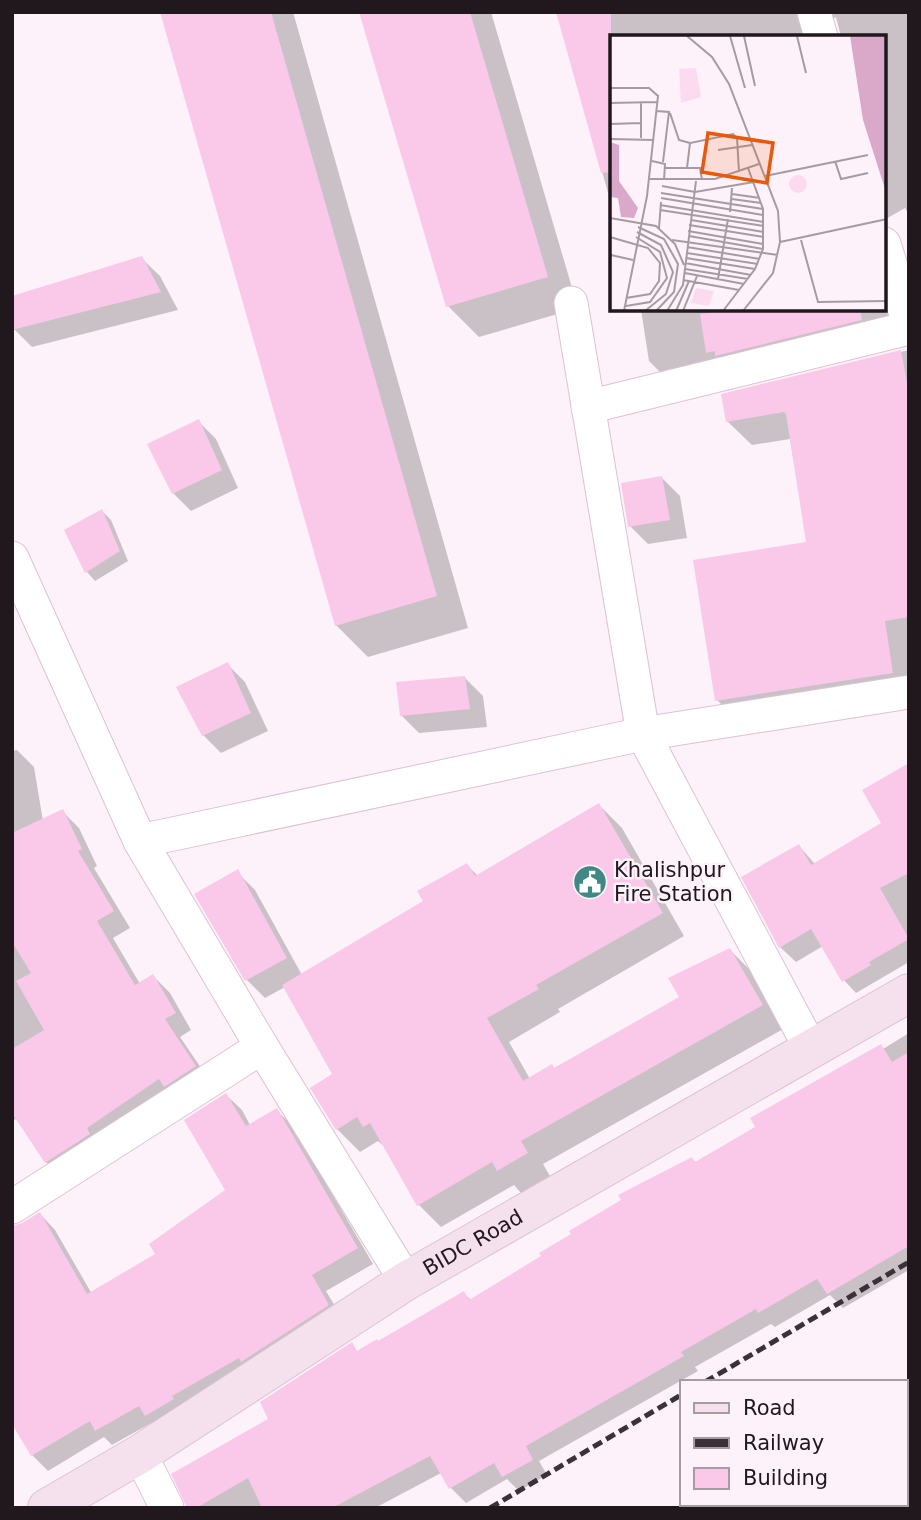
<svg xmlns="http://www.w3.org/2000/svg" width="921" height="1520" font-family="'DejaVu Sans',sans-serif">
	<rect width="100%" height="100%" fill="#fdf2f9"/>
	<g fill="#0003">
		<path d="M162 12H293L468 628 368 657 336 625Z"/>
		<path d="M360 12H491L578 308 479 337 448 306Z"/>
		<path d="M558 12H909V215L905 208 884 220V37H841L836 17 824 23 819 37H611V204Z"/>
		<path d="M141 258 160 276 178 310 32 347 14 329Z"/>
		<path d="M641 310H884L907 333 674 386 649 361Z"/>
		<path d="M909 350V698L741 724 717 700 808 544 790 439 752 445 727 421 723 395Z"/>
		<path d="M198 421 216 439 238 488 191 511 173 493Z"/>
		<path d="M662 478 680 496 687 538 648 544 630 526Z"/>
		<path d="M102 511 111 520 128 561 95 581 87 572 66 531Z"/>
		<path d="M227 664 245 682 268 731 221 753 203 735Z"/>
		<path d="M465 678 483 696 487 727 419 733 401 715Z"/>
		<path d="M17 750 34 767 43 821 62 811 79 828 97 866 94 868 130 928 113 938 140 984 153 976 170 993 191 1030 180 1037 212 1084 63 1179 46 1162 18 1118 12 1121V751Z"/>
		<path d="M909 766V962L856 993 841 977 823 946 796 962 780 947 799 846 815 864 883 824Z"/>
		<path d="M599 805 622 828 684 936 558 1009 560 1012 509 1042 530 1079 555 1070 681 998 730 950 752 972 785 1028 543 1164 550 1176 521 1193 514 1185 441 1227 418 1204 387 1149 378 1141 360 1152 337 1129 335 1075 285 987 265 998 247 980 237 872 255 890 302 975 426 902 467 865 478 876Z"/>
		<path d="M909 1033V1270L843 1308 830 1295 775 1327 771 1324 695 1367 698 1371 539 1461 547 1475 519 1491 507 1479 466 1503 451 1488 441 1473 375 1508H188L270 1419 351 1345 358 1352 378 1343 463 1293 471 1300 543 1256 692 1159 697 1163Z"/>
		<path d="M226 1095 242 1110 250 1125 276 1110 292 1125 373 1264 326 1291 344 1321 162 1430 153 1422 112 1445 104 1437 48 1471 32 1455 12 1421 22 1225 40 1214 55 1230 92 1294 158 1255 227 1190Z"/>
		<path d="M909 1394V1508H879L878 1504H905V1395Z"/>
	</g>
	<g fill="#fac8e8">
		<path d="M160 12H271L437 596 335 626Z"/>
		<path d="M359 12H470L548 277 446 307Z"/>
		<path d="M556 12H611V172L601 173Z"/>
		<path d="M142 256 161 292 12 330V296Z"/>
		<path d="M727 310H860L862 320 715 356V351L706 353 700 314Z"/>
		<path d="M901 350 909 394V617L885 621 893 673 715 701 693 560 806 542 786 414 784 412 726 422 721 394Z"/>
		<path d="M199 419 222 470 172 494 147 444Z"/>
		<path d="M662 476 670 520 628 527 621 483Z"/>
		<path d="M102 509 120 551 85 573 64 530Z"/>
		<path d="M228 662 251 713 202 736 176 687Z"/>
		<path d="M465 676 470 709 400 716 396 682Z"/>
		<path d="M909 763V873L880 888 909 939 869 962 871 965 842 982 811 929 779 948 741 877 799 844 811 865 881 823 862 790Z"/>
		<path d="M599 803 663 913 536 985 539 989 487 1018 523 1081 552 1064 554 1068 679 997 668 978 730 948 763 1005 521 1141 528 1153 497 1171 492 1162 417 1206 370 1123 363 1127 357 1117 336 1130 310 1088 332 1074 282 985 423 901 417 891 467 863 475 876Z"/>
		<path d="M63 809 82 849 78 851 114 911 97 921 135 985 153 974 176 1013 165 1019 196 1066 164 1087 159 1079 87 1128 90 1134 45 1163 12 1113V1049L44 1030 16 981 31 973 12 942V833Z"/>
		<path d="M238 869 287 958 245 981 194 894Z"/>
		<path d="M881 1044 892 1062 909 1052V1246L827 1294 817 1279 758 1313 756 1309 681 1352 684 1356 526 1446 533 1460 502 1477 494 1463 449 1489 430 1456 332 1508H262L248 1478 196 1508H187L171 1474 268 1419 260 1402 352 1342 357 1351 377 1339 378 1341 464 1291 469 1300 541 1256 539 1253 571 1234 569 1231 621 1200 618 1195 692 1157 695 1162 755 1127 750 1118Z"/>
		<path d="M226 1093 246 1126 277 1108 358 1248 312 1275 329 1305 241 1362 239 1358 172 1396 174 1399 145 1416 139 1406 95 1431 90 1421 31 1456 12 1424V1226L22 1223 40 1212 87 1294 155 1254 149 1244 225 1190 184 1120Z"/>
	</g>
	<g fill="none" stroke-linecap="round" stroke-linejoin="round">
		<g stroke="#dcc2d3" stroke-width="35">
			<g id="street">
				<path d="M814 12 821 37"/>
				<path d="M884 244 909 324"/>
				<path d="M571 303 643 734 811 1049"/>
				<path d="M588 407 909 328"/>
				<path d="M12 558 140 841 262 1047 406 1281"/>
				<path d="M140 841 643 734 909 692"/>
				<path d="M12 1207 262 1047"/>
				<path d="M140 1454 167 1508"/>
			</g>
		</g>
		<g stroke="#dcc2d3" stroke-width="40">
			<g id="secondary">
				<path id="s1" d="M47 1508 140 1454 406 1281 909 993"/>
			</g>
		</g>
		<use href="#street" stroke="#fff" stroke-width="33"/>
		<use href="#secondary" stroke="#f5e1ee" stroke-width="38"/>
		<g stroke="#3b3137" stroke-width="5" stroke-dasharray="10 5" stroke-linecap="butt">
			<path d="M705 1382 909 1262"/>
			<path d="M490 1508 681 1395"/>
		</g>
	</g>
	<defs>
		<g id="civic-disc" transform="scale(1.75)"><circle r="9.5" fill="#418883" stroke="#fdf2f9"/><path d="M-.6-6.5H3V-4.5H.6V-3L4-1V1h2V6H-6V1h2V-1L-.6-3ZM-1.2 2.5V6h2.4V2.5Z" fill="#fff"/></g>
	</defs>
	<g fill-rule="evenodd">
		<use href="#civic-disc" x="590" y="882"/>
	</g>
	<g text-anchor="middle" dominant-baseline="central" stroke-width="5" stroke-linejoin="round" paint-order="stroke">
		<g font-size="21" fill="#21181e" stroke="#fdf2f9" text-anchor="start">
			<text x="614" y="870">Khalishpur<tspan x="614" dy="24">Fire Station</tspan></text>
		</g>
		<g font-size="21" fill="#21181e" stroke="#fdf2f9">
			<text stroke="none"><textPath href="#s1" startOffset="502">BIDC Road</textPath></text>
		</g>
	</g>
	<g transform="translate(610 35)">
		<rect width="276" height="276" fill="#fdf2f9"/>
		<path d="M86 33 91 62 71 68 69 34ZM179 149a9 9 0 1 1 18 0a9 9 0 1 1-18 0ZM86 253 104 256 99 271 81 268Z" fill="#fcdbf0"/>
		<path d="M240 1H276V157L253 85ZM0 107 9 110V146L28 173 24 183 11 182 8 163 0 162Z" fill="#daa9c9"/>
		<path fill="none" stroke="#a59ba1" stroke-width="2" d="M77 1 102 22 119 49 168 176 170 207 163 238 133 276M120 1 135 53M134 1 145 51M187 1 196 38M0 53H39L48 61 37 161 14 276M0 68 47 67M31 68V103M47 76 59 77 53 127M60 78 69 105 80 108M0 89 31 88M0 104 44 105M108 115 142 110M42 126 55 129 54 145M225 126 231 144 258 138M55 133H90L92 145M77 133 80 108 123 99 127 103 129 137M155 141 258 120M40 144H105L149 129M52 151 85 157 144 147M51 158 153 174M122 159 150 163M51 163 153 180M122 164 151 168M50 170 154 187M50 175 154 191M120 177 122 153M0 183 46 191 65 209 74 230M81 185 154 197M79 190 154 202M28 192 54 204 68 229 64 257 46 276M49 193 51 167M78 196 153 209M27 197 51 210 63 237 56 259 35 276M79 201 153 214M0 202 38 213 50 228 49 246 40 259 16 263M62 205 168 220M191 205 208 267 277 266M170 207 277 184M77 212 150 224M77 218 148 229M76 223 145 234M0 225 1 220 23 225M75 228 141 240M75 234 138 244M75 238 134 249M108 244 118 184M73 245 129 255M16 271 40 267 57 243 50 217 26 202M57 276 73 250 86 146M66 276 79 246M73 276 87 241M113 276 145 234 153 214V174L138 133"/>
		<path fill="#e8590c" fill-opacity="0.15" stroke="#e8590c" stroke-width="3.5" d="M98 98 163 108 157 148 92 137Z"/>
		<rect width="276" height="276" fill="none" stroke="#21181e" stroke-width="3.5"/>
	</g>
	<rect width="921" height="1520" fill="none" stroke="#21181e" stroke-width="28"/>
	<rect x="680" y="1380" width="228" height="126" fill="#fdf2f9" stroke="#a59ba1" stroke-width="2"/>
	<rect x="694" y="1403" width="35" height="10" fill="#f5e1ee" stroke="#a59ba1" stroke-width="2"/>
	<text x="743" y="1415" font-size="21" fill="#21181e">Road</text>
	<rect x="694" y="1438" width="35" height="10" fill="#3b3137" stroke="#a59ba1" stroke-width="2"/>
	<text x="743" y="1450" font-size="21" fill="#21181e">Railway</text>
	<rect x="694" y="1468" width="35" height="21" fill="#fac8e8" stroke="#a59ba1" stroke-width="2"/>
	<text x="743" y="1485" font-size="21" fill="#21181e">Building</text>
</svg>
